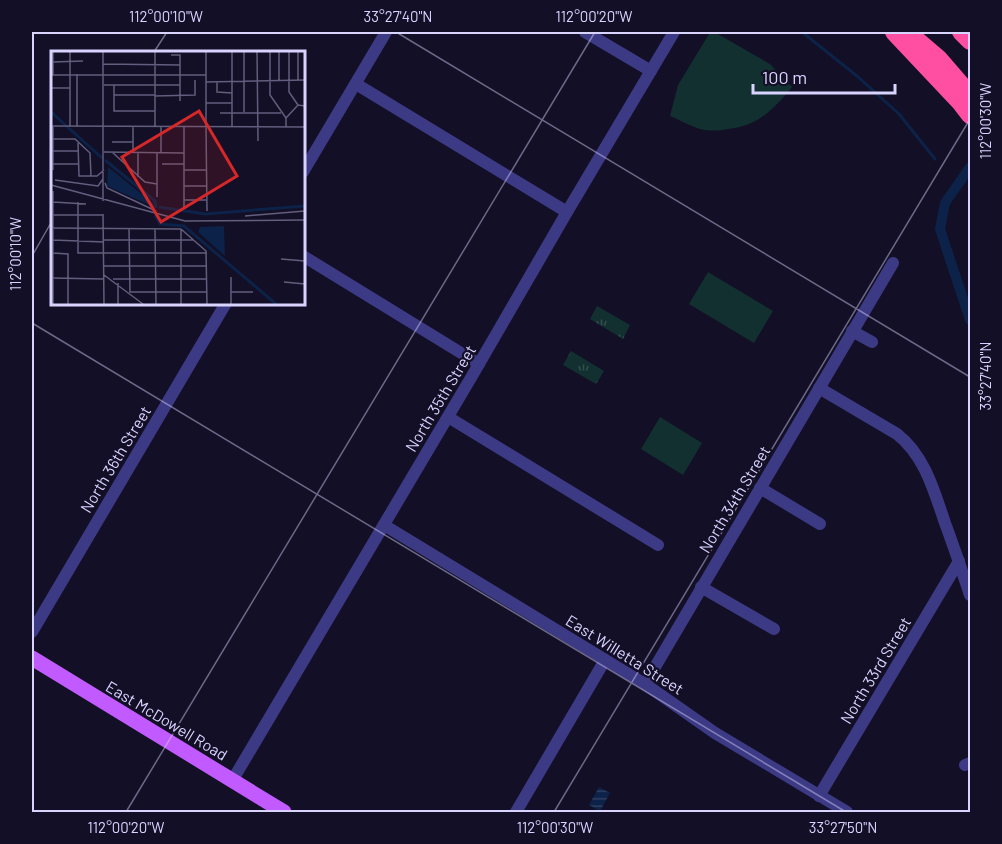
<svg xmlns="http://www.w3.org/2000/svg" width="1002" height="844" font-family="Barlow,sans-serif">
	<defs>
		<pattern id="grass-tufts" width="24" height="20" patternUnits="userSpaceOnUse" patternTransform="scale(1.5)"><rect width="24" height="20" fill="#12302f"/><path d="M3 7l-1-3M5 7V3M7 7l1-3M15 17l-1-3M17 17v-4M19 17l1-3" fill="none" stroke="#344d4e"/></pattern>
		<pattern id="water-rules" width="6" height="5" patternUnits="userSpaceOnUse" patternTransform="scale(1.5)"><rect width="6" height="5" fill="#0c2248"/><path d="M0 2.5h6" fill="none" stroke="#2f4163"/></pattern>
	</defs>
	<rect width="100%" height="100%" fill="#130f26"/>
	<g fill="url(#grass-tufts)">
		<path d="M597 306 630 325 623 339 590 319Z"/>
		<path d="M571 351 604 371 596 384 563 365Z"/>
	</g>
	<g fill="#12302f">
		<path d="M716 33 770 64 792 87C774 109 758 126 728 129 719 131 709 131 700 129 690 126 680 120 670 116L678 85 709 34Z"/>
		<path d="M708 272 773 311 754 343 689 304Z"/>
		<path d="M660 417 702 443 683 475 641 449Z"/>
	</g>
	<path fill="url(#water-rules)" d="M599 787 610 793 600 811 589 805Z"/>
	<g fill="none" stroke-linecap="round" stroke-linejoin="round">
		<path stroke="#0c2248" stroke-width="3" d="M802 32 857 76 899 114 935 159"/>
		<path stroke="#0c2248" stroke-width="10" d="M970 167 945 203 940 229 970 320"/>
		<g stroke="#3d3a85" stroke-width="12">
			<path d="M585 32 651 71"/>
			<path d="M356 84 567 212"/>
			<path d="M303 172 386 32"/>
			<path d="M303 256 479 364"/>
			<path d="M852 331 872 342"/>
			<path d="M819 388 897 434C925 456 934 491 945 523 954 547 962 571 970 595"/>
			<path d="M448 417 658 545"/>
			<path d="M760 488 820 524"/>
			<path d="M384 525 645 684 715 733 847 812"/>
			<path d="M701 587 774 629"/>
			<path d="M32 632 226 303"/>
			<path d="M645 684 893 263"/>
			<path d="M965 765 970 763"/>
			<path d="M232 781 472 376 567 212 674 32"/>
			<path d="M819 796 959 561"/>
			<path d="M516 812 605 660"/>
		</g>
		<path stroke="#c25bff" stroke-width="15" d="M32 658 284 812"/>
		<g stroke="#ff4fa3" stroke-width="18">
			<path d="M894 32 960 102 970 115"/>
			<path d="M961 32 970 41"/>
			<path d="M911 35 938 58 970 95"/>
		</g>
	</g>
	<path fill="none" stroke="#d9d4ff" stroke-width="1.5" stroke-opacity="0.45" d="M396 32 970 377M154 52 167 32M32 256 52 221M32 323 846 812M126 812 595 32M554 812 970 119"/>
	<g text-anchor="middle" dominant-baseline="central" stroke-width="4.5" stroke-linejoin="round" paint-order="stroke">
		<g font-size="16" fill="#d9d4ff" stroke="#130f26">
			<text transform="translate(440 398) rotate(-59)">North 35th Street</text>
			<text transform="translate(115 459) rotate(-59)">North 36th Street</text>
			<text transform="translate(734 499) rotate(-59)">North 34th Street</text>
			<text transform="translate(625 654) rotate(32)">East Willetta Street</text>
			<text transform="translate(875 670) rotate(-59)">North 33rd Street</text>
			<text transform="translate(167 720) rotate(31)">East McDowell Road</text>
		</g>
	</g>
	<g transform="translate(51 51)">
		<rect width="254" height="254" fill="#130f26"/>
		<path d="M57 116 102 152 103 156 56 135ZM173 175 174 205 147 181 149 176Z" fill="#0c2248"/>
		<path fill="none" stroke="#0c2248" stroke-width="3" d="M0 61 51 107M54 109 104 150 105 157M108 156 154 163 254 155M104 164 109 173 133 175 225 253"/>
		<path fill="none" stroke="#625e7d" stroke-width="1.5" d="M2 0V24M59 0H111M206 0 207 90M219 0V44L235 67V76M228 0V29M238 0V41L247 54M247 0V29M120 4H129V50M2 11 32 10M52 13 129 14M26 23V75M0 24H155M155 31 254 29M166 31V41L181 42M53 34H129M63 34V60H104M0 37H19M63 44H104M104 45 144 44V29M155 52H181M193 61V0M169 62H230M235 67 247 54 254 55M0 75 254 76M19 75V0M110 75V102M104 76V0M155 76 156 160M155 76V0M181 76V0M0 88H24L39 102 40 125M61 91H82M27 92 28 125H46L53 119M0 100H27M53 101 133 102M61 101 94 131 106 133M82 102V76M87 102V126M106 102V146M0 113H27M111 113H133M2 119V75M133 119H155M4 129 47 135 52 128M54 132 56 137 105 160M0 134 134 170 254 169M133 135H155M2 140V253M133 149H155M52 150V0M2 151 35 153M27 151V202H156M133 156V76M52 163 53 253M2 164H52M194 165 254 160M0 177 130 178M78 177 79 241H156M104 177 105 253M130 178 155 200 156 253M130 178V253M2 189 53 191M53 189H143M2 202 17 203V253M230 208 254 210M53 215H156M53 224 92 253M0 227 53 228M62 228H156M233 231 254 233M67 232V253M180 241H202M180 253V226"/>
		<path fill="#d62828" fill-opacity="0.15" stroke="#d62828" stroke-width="3" d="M148 60 186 125 110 171 71 106Z"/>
		<rect width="254" height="254" fill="none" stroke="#d9d4ff" stroke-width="3"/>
	</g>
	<rect width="1002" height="844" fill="none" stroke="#130f26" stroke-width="66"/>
	<path d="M753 84v9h142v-9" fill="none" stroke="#d9d4ff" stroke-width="3"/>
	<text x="762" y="84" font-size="18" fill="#d9d4ff" stroke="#130f26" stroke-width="4.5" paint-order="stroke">100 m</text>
	<rect x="33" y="33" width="936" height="778" fill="none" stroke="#d9d4ff" stroke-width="2"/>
	<g font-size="15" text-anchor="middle" fill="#d9d4ff">
		<text x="166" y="22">112°00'10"W</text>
		<text x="398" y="22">33°27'40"N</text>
		<text x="594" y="22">112°00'20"W</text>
		<text transform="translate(986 121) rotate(-90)" y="5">112°00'30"W</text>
		<text transform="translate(16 254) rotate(-90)" y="5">112°00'10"W</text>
		<text transform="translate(986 376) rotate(-90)" y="5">33°27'40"N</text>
		<text x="126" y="833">112°00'20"W</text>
		<text x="555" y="833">112°00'30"W</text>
		<text x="843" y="833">33°27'50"N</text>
	</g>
</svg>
